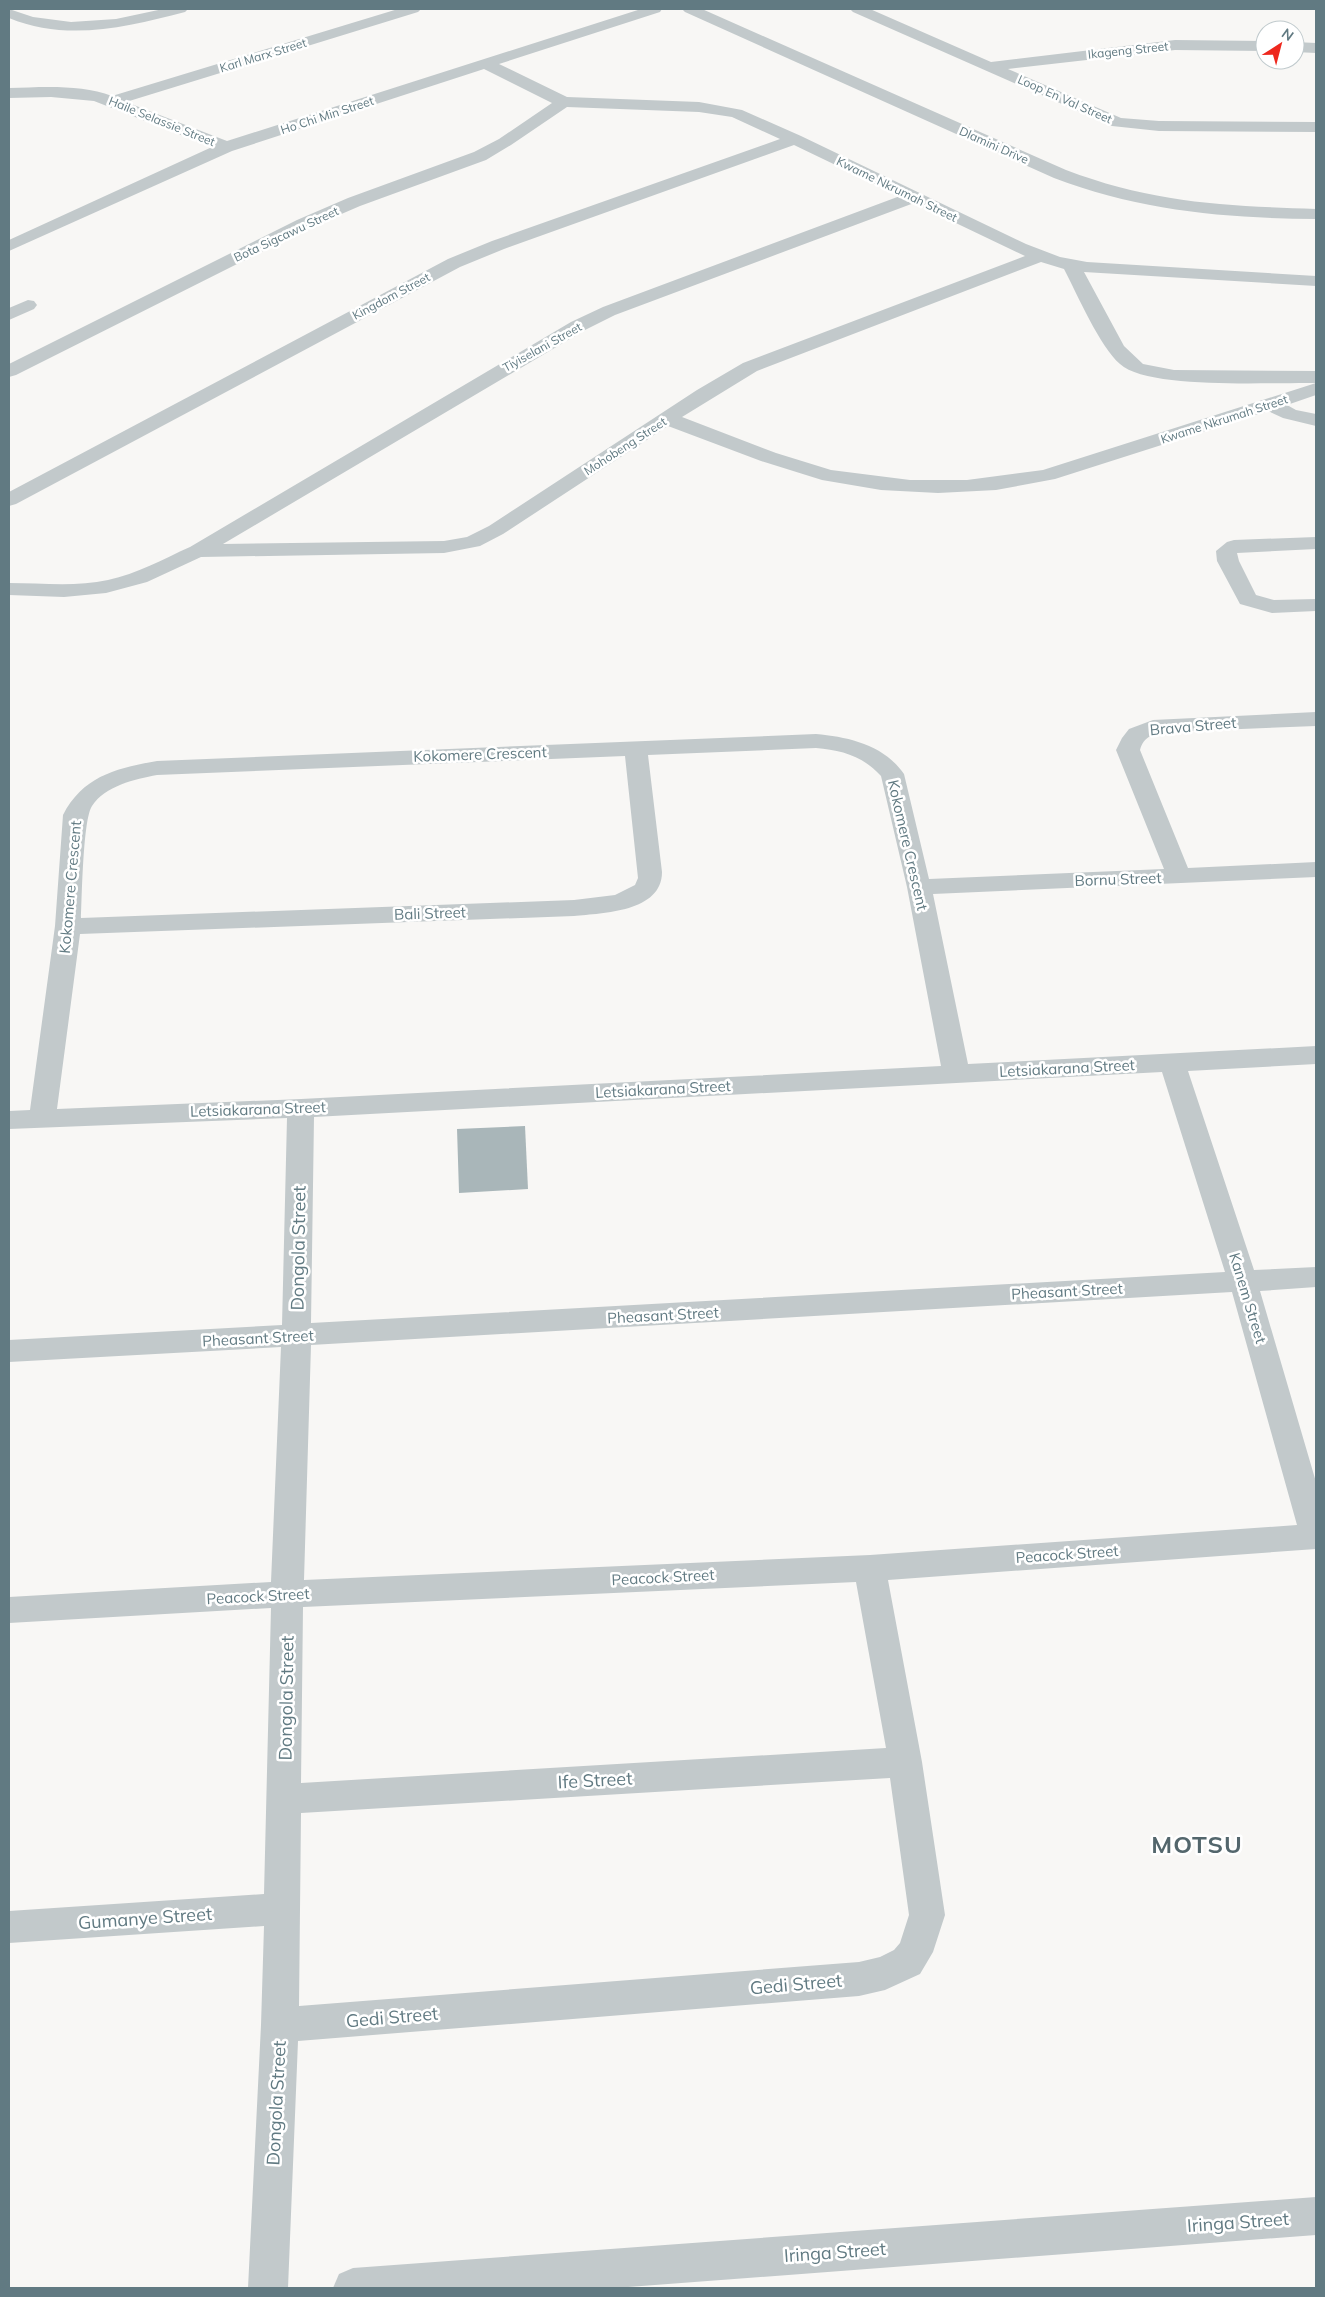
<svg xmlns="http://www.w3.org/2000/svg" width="1325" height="2297" font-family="Mulish,sans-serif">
	<rect width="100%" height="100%" fill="#f8f7f5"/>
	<path fill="#a9b6b9" d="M525 1126 528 1189 459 1193 457 1129Z"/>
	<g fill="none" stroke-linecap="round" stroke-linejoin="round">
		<g fill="#c2c9cb" fill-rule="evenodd">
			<path d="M9 9 33 17 71 22 116 19 163 9H188L185 12C127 27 67 42 9 18Z"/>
			<path d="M398 9H421L418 12 126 102 227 141 641 9H662L660 12 499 64 567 97 699 102 742 110 801 136 1026 244 1060 257 1087 262 1316 276V286L1084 272 1124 346 1143 364 1174 370 1316 371V383C1274 382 1148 390 1120 364 1100 347 1077 294 1064 269L1041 262 757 371 682 417 776 453 831 470 910 480H967L1043 470 1316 383V395L1287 405 1296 410 1316 414V426L1283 418 1268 411 1055 479 996 490 938 493 881 490 822 480 761 461 668 426 503 534 480 546 444 553 201 557 147 582 106 593 64 597 9 595V583C42 583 76 587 108 580 137 574 163 559 190 547L571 322 603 307 900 196 794 145 504 249 460 267 16 504 9 506V492L448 259 492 241 780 139 732 117 699 112 567 107 511 145 486 160 360 206 309 228 16 375 9 377V364L297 220 348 198 474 152 499 139 552 103 484 69 232 151 9 251V240L212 147 94 101 51 97 9 98V88C42 87 81 84 112 96ZM914 203 1025 256 743 363 697 390 489 526 467 537 444 541 223 544 585 330 615 315Z"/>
			<path d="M682 9H702L1066 170C1153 203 1225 206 1316 209V219C1224 218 1141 211 1054 178L685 12Z"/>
			<path d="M850 9H870L991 62 1175 40 1265 41V51L1175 50 1008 69 1121 118 1159 121 1316 122V132L1159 131 1112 126 853 12Z"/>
			<path d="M1295 42 1316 43V53L1295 52Z"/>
			<path d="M28 300 34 301 37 305 34 309 9 320V308Z"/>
			<path d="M1316 537V549L1237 553 1239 561 1256 595 1274 600 1316 599V611L1272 613 1240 604 1217 561 1216 551 1227 542 1234 540Z"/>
			<path d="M1316 712V726L1167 732C1153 734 1144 736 1140 750L1188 868 1316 862V877L933 894 968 1064 1316 1046V1064L1188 1071 1254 1270 1316 1267V1287L1260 1291 1316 1482V1549L888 1580 922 1762 945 1915 933 1952 920 1974 885 1990 859 1996 298 2041 288 2288H248L261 2025 264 1926 9 1943V1911L264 1894 271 1608 9 1623V1597L271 1582 281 1347 9 1362V1340L282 1325 287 1118 9 1129V1111L30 1110 55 926 63 815C83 776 117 768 157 761L816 734C849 737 884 745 904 774L929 879 1164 869 1116 750 1122 738 1129 729 1153 720ZM816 748C841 750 863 756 881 776L907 887 941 1066 301 1099 57 1109 80 934 574 916C603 913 662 912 662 872L648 755ZM625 756 638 878 635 885 615 895 574 900 81 918C82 897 83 819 92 806 105 786 135 779 157 775ZM1162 1072 1225 1272 311 1323 314 1117ZM1232 1292 1297 1525 870 1555 304 1580 311 1345ZM856 1582 886 1748 301 1783 303 1607ZM890 1778 909 1915 900 1943 894 1950 880 1957 859 1962 299 2006 301 1813Z"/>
			<path d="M1316 2197V2235L615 2288H333L339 2274 353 2268Z"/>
		</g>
	</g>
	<g text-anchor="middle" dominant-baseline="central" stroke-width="5" stroke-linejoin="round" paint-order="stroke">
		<g font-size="12" fill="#617a82" stroke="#fff">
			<text transform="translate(1128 50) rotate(-6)">Ikageng Street</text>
			<text transform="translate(263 55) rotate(-17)">Karl Marx Street</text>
			<text transform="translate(1065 99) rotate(24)">Loop En Val Street</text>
			<text transform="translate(327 115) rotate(-18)">Ho Chi Min Street</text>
			<text transform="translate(162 121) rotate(22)">Haile Selassie Street</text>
			<text transform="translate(994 145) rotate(24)">Dlamini Drive</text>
			<text transform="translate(897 189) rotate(26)">Kwame Nkrumah Street</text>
			<text transform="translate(286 234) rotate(-25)">Bota Sigcawu Street</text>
			<text transform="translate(391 296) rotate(-28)">Kingdom Street</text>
			<text transform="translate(542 347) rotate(-29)">Tiyiselani Street</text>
			<text transform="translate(1224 419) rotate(-18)">Kwame Nkrumah Street</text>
			<text transform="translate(625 446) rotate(-33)">Mohobeng Street</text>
		</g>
		<g font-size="15" fill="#617a82" stroke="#fff">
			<text transform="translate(1193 726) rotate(-5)">Brava Street</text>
			<text transform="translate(480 754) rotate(-2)">Kokomere Crescent</text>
			<text transform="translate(908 845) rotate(77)">Kokomere Crescent</text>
			<text transform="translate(1118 879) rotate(-2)">Bornu Street</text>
			<text transform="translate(70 887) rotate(-85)">Kokomere Crescent</text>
			<text transform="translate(430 913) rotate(-2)">Bali Street</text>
			<text transform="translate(1067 1068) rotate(-3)">Letsiakarana Street</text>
			<text transform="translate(663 1089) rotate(-3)">Letsiakarana Street</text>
			<text transform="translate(258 1109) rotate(-2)">Letsiakarana Street</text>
			<text transform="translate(1067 1291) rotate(-3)">Pheasant Street</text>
			<text transform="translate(1248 1298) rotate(73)">Kanem Street</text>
			<text transform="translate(663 1315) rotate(-3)">Pheasant Street</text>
			<text transform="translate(258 1338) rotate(-3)">Pheasant Street</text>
			<text transform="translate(1067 1554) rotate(-4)">Peacock Street</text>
			<text transform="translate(663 1577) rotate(-3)">Peacock Street</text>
			<text transform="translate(258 1596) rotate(-3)">Peacock Street</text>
		</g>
		<g font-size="18" fill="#617a82" stroke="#fff">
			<text transform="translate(298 1248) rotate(-89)">Dongola Street</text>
			<text transform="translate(286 1698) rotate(-89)">Dongola Street</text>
			<text transform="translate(595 1780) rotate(-3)">Ife Street</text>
			<text transform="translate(145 1918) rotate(-4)">Gumanye Street</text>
			<text transform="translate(796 1984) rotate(-5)">Gedi Street</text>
			<text transform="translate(392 2017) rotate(-5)">Gedi Street</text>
			<text transform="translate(276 2103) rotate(-87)">Dongola Street</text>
			<text transform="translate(1238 2222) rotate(-4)">Iringa Street</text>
			<text transform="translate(835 2252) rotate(-4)">Iringa Street</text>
		</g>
		<g font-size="24" font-weight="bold" letter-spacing="1" fill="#53666c" stroke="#fff">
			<text x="1197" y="1844">MOTSU</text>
		</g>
	</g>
	<rect width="1325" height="2297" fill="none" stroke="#617a82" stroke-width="20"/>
	<g transform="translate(1280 45) rotate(36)"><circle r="24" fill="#ffffff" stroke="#c0cacd"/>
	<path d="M0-4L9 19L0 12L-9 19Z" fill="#ee281e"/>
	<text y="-8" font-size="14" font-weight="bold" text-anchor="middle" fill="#617a82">N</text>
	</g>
</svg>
